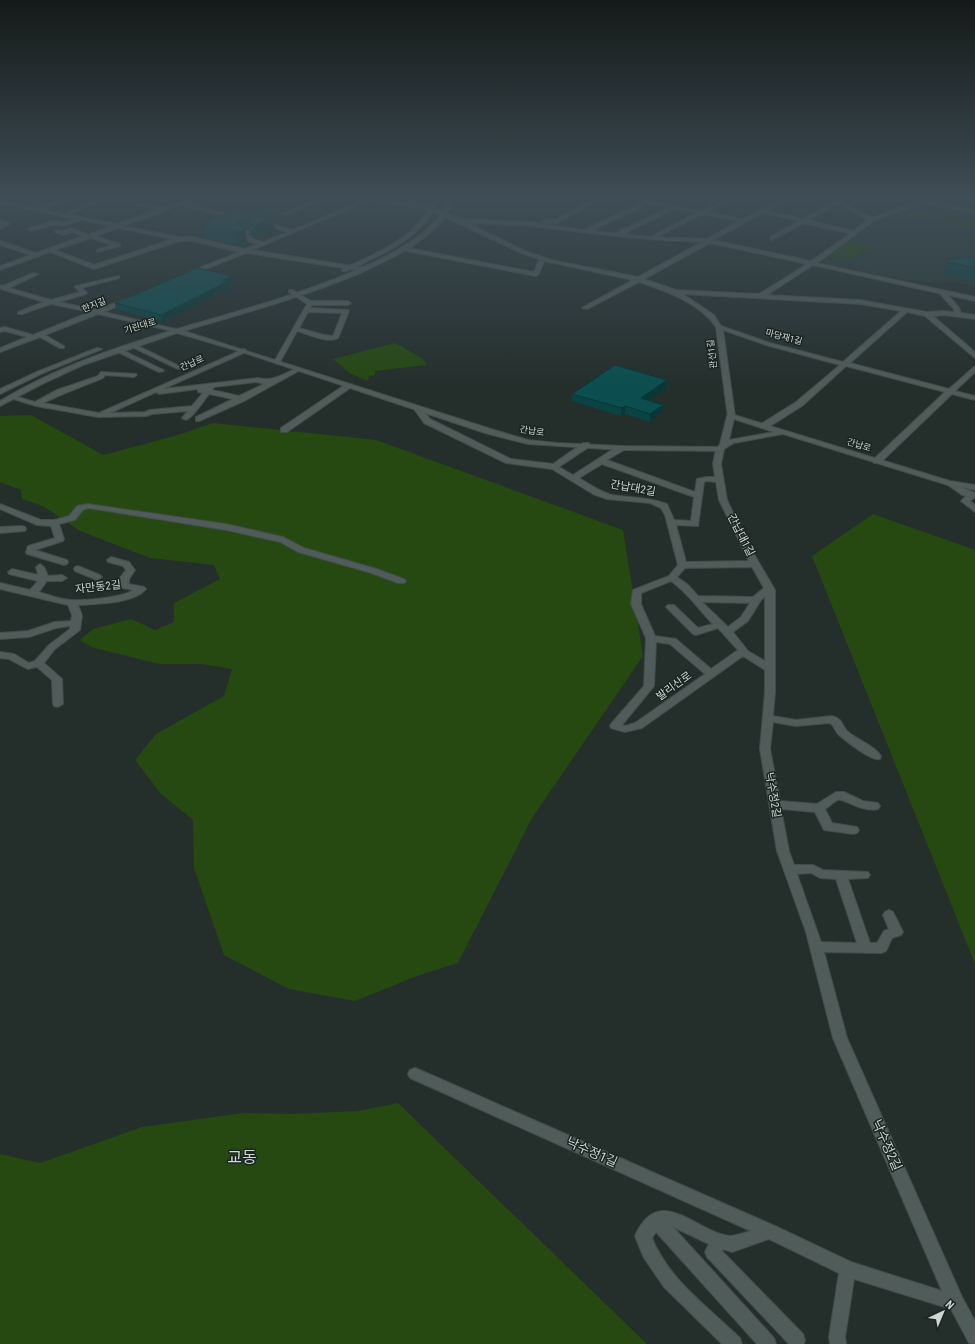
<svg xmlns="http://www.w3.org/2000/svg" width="975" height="1344" font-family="'Roboto Condensed','Noto Sans KR',sans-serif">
	<rect width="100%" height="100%" fill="#242f2c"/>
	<path fill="#263934" d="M918 204 975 215V286L953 282 939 283 905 280 819 262 849 239 876 222Z"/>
	<g fill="#254911">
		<path d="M922 209 939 213 919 222 902 217Z"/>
		<path d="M950 217 975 221V228L943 222Z"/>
		<path d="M848 241 872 245 853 260 829 256Z"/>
		<path d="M395 343 423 359 427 365 375 371V375L369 376 368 381 351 374 333 359Z"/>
		<path d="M31 415 103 455 178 435 213 423 376 440 623 530 643 656 532 818 458 963 417 976 355 1001 289 989 224 955 194 868 193 820 161 794 135 760 156 734 224 696 232 669 202 664H159L91 647 80 640 93 629 131 619 155 630 174 622V603L220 579 214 565 150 558 80 531 43 506 22 499 21 490 0 482V416Z"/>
		<path d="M873 514 975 550V964L812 556Z"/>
		<path d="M398 1103 647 1344H0V1154L40 1163 142 1127 243 1113 291 1114 358 1111Z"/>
	</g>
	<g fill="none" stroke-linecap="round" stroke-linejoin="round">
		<g stroke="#424c49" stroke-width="2">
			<g id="street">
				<path d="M96 199H103L70 215 117 224 159 209 135 205V203L163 208 188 199H196L187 203 242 218 239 220 182 205 123 226 180 237H193L244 249 258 244 247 241V238L240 236V234L245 231H249L250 232 247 235 252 236V239L263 242 288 232 259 223V221L293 230 363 200 360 199H375L413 204 409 199H415L420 205 436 209 461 219 528 222 584 230 642 202 629 199H639L701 211 725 199H732L707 212 743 219 782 199H789L768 211 803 219 834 202 829 199H836L872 218 918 200 931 199 928 201 975 210V214L922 203 874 221 817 263 975 297V301L948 295 959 308 961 313 975 315V319L944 315 933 316 975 352V358L925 316 907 312 850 363 949 389 975 366V372L955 391 975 396V400L952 394 880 463H874V459L945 392 846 366 802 406 767 428H761V424L796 402 840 365 766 345 723 330 735 416 731 418H728L716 327C700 303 666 291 639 282L587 309 582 308 633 280 544 261 539 274 536 276 401 250 400 249 403 247 534 272 539 259 521 253 432 211 418 208 369 201 252 250 365 268 366 269 363 271 246 253 191 275 189 274V272L239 252 193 241H180L94 269 50 252 0 270V266L31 255 0 245V241L36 253 83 236 72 232 63 235 55 232V230L63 231 72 228 88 235 111 226 81 220 64 226 53 225 31 231 28 229 29 228 53 221 64 222 75 219 0 204V200L36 208 59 200 61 201V203L43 209 64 214ZM648 204 668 208 616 233 591 231ZM838 204 868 220 853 231 808 220ZM674 209 696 213 651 237 623 234ZM763 213 799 221 770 237V239L772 240 804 223 850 234 811 261 713 240ZM702 214 738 221 707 239 657 237ZM468 223C488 224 509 224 529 226 587 232 644 241 702 242L638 277 551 260 525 251ZM118 228 173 239 94 265 55 250 91 238 112 245 97 250V252L120 246V244L95 236ZM710 243 807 264 759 294 676 290 644 279ZM813 265 942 294 941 295 954 309V312L944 311 927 312 860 300 767 295ZM683 294 860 304 901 311 843 362 770 343 721 326 714 315Z"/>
				<path d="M318 199H325L286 215 281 214Z"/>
				<path d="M593 199H600L558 223H545L542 221 545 219 555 220Z"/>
				<path d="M0 220 9 223 10 224 0 229V225L2 224H0Z"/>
				<path d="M33 273 38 274 9 288 51 300 80 292 75 287 76 286 119 276V278L82 288 87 293 86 294 59 302 97 310 128 298 131 300 130 301 104 312 171 328 168 330 98 314 45 335 64 346V348H60L40 337 0 352V348L27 337 5 331 0 332V328L5 327 33 335 90 312 51 304 22 314H18V312L44 302 1 289 0 285 3 286Z"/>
				<path d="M289 290H293L311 301H348L351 303 348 305H312L310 308 348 310 349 311 338 338C330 344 307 334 297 331L280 362 277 364 274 362 307 304 289 292ZM308 312 342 313 333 336 324 335 299 328Z"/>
				<path d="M130 344H134L183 368 178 369 130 346Z"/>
				<path d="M118 348 163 370 164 371 159 372 116 351 115 350Z"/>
				<path d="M244 349 246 350V352L163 389 258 378C272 382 284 374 297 368L302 369 244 401 199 421H196V417L233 399 209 394C203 401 194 417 186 420L182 418 188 411 152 414 146 416 98 417 36 406 7 397 11 395 35 402 57 390 98 376 101 372 136 374 137 375 134 377 105 375 103 378 63 394 43 403 99 413ZM257 382 264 384 239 396 212 390 214 387ZM198 389V392L203 393 192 406 150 410 145 412 110 413 156 392 159 394Z"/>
				<path d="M346 384H352L353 386 287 432H281V428Z"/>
				<path d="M415 407H421L430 419 511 459 553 464 583 443H589V447L559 467 573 475 618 446H624V450L607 460 695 492 697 479 706 477H715L713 464 716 449 720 447 724 449 721 464 727 500 747 542 775 590V692L773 716 796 720 832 716C843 719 841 724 847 731 857 740 874 745 881 756L880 759C871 761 847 742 839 735 835 732 835 726 830 723L796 726 773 722 770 749 780 801 817 804 836 792H844L863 801 878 803 880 806 878 809C862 813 844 798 838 800 834 801 829 807 825 809L832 823 857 827 859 830 857 833 853 834 824 830 815 812 781 809 789 851 794 865H813L823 870 868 872 870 875 868 878 848 879 870 943H877L884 931 889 929 883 915 885 912 889 910 893 912 903 932 901 935 892 938 886 951 881 953 824 952 847 1038 962 1297 975 1321V1344L969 1343 951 1309 854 1279 845 1337 846 1344H830L829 1337 839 1273 769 1239 732 1252 723 1249 722 1251 724 1253 803 1334 805 1340 804 1344H789L707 1257 705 1252 709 1244 673 1227 774 1338 776 1344H757L656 1232 652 1238C669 1280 708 1307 740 1338L742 1344H722L664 1287 644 1258 635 1236C659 1181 697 1233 730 1236 735 1236 746 1232 751 1231L410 1078 408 1074 410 1070 415 1068 420 1070 775 1226 851 1262 942 1291 833 1038 806 932 777 851 760 749 765 692V670L743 656 642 728 625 732 611 728 610 726 611 724 644 686 646 638 631 604 633 590 669 576 678 565 665 515 661 508 650 503 607 499 593 494 552 469 506 463 424 423 414 409ZM602 464 694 497 691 521 674 520 667 504C648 497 631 498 612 495 600 492 589 484 579 478ZM707 481 716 482 719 500 749 561 686 562 676 525 698 526 704 482ZM752 567 764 588 753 597 698 596 687 584 677 577 685 568ZM671 581C688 593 699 610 713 624L698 628 674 605H668L666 607 693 634 696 635 718 628 738 650 711 669 676 639 655 636 641 604V593ZM765 596V661L748 651 733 632 748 621 761 600ZM702 602 750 603 741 617 728 627ZM656 642 670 644 705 674 635 723 625 726 622 725 654 686ZM811 873 820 878 836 879 857 943 821 942 797 874Z"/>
				<path d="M969 493H975V497L970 501 975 505V512L961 501Z"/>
				<path d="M0 504 41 520H54L69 516 77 506 88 504 226 524 283 537 304 548 377 569 404 579 406 581 404 583H398L371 573 298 552 280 542 226 530 88 508 83 510 75 520 59 524 64 539 63 541 35 550 67 560 68 562 67 564 64 565 27 554 26 552 28 546 55 538 51 526 37 525 0 509Z"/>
				<path d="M22 526 25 527 26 529 25 531 0 533V527Z"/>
				<path d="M111 557 129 562 135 570 129 579V584L144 587 146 589C133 604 96 604 78 605L82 615 80 630 55 649 44 663 62 679 63 704 58 707 54 706 53 704 52 680 37 667 28 669 9 659 0 658V652L14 654 29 663 35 661 49 645 70 629V626L56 628 29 637 0 639V633L28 631 55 622 71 621 72 615 68 605 0 589V583L30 590 38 581 9 574 8 572 12 569 38 575 36 567 40 564 44 567 48 576 62 575 67 578 62 581H47L39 592C49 595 61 600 72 600 84 601 125 597 133 590L122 588 119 579 126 570 123 566 108 562 107 560Z"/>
				<path d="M78 566 100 575 102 577 97 580 75 571 74 569 75 567Z"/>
			</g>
		</g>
		<g stroke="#424c49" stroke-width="2">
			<g id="secondary">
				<path d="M433 199H439C425 237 381 256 346 271H342V269C376 254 420 236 433 199Z"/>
				<path d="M447 199H453C441 265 241 313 184 331L491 429 528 440 557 443 621 446 718 447 720 444 727 416 731 414 950 481 975 485V490L961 487 975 493V498L962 495 948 485 783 434 734 443C727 446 724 450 720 451L621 450 528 444 485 433 242 352 177 333 83 365 42 384 0 406V401C53 369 111 349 170 331L166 329V327L177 329C235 311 434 263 447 199ZM734 419 774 432 729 440Z"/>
				<path d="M97 348 102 349 43 373 0 394V389L39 371Z"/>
			</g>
		</g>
		<use href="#street" fill="#505c59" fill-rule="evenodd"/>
		<use href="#secondary" fill="#505c59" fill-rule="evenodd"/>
	</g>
	<g fill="#0a4344">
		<path d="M237 209 275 229 255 238 250 234V230H245L247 242 237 245 204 238 202 225Z"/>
		<path d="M975 257V281L944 275 947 259Z"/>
		<path d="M232 276 233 283 228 285 229 288 162 322 116 309 115 303Z"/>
		<path d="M667 380 666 388 648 400 663 405 662 412 650 422 625 414 621 416 572 401V394Z"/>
	</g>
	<g fill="#083737">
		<path d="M274 216 275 229 255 238 254 226Z"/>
		<path d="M243 217 244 230H245L247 242 237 245 236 232 237 222Z"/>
		<path d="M232 276 233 283 228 285 229 288 162 322 161 315 223 280Z"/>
		<path d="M667 380 666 388 640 406 641 398Z"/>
		<path d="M663 405 662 412 650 422V414Z"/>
		<path d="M625 406V414L621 416 622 408Z"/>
	</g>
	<g fill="#0c4e4f" stroke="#083737">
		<path d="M237 209 274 216 254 226 249 222 250 220 249 218 243 217 237 222V224L244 227 245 230 236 232 202 225Z"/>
		<path d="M975 257V268L947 262V259Z"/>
		<path d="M198 268 232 276 223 280 228 281 161 315 115 303Z"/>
		<path d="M615 365 667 380 641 398 663 405 650 414 625 406 622 408 572 394Z"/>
	</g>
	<linearGradient id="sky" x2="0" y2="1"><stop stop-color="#141a18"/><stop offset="0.51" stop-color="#3f4d56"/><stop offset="1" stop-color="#3f4d56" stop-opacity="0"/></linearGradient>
	<rect width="975" height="387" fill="url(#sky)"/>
	<g text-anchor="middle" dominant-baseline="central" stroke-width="3" stroke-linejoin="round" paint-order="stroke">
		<g font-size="9" fill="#ced5d3" stroke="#1a2522">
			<text transform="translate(94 305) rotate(-22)">한지길</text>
			<text transform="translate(140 326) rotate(-17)">기린대로</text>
			<text transform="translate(784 337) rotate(15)">마당재1길</text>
			<text transform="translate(712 354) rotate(-97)">관선1길</text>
			<text transform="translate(192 363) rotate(-24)">간납로</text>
			<text transform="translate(532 431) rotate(9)">간납로</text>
			<text transform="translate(859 445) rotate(17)">간납로</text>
		</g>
		<g font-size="11" fill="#ced5d3" stroke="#1a2522">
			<text transform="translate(633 488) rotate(10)">간납대2길</text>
			<text transform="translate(741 535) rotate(63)">간납대1길</text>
			<text transform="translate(98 587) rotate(-6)">자만동2길</text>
			<text transform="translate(674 686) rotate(-36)">발리산로</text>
			<text transform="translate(773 795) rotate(80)">낙수정2길</text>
		</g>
		<g font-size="13" fill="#ced5d3" stroke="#1a2522">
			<text transform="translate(887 1145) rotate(66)">낙수정2길</text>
			<text transform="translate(592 1152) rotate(24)">낙수정1길</text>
		</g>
		<g font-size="16" fill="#ced5d3" stroke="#1a2522">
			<text x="242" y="1157">교동</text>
		</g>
	</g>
	<g transform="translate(943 1312) rotate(44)" stroke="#1a2522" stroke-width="3" paint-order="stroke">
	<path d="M0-3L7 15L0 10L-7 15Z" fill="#ced5d3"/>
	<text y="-6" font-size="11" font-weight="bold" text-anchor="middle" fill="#ced5d3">N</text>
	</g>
</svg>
